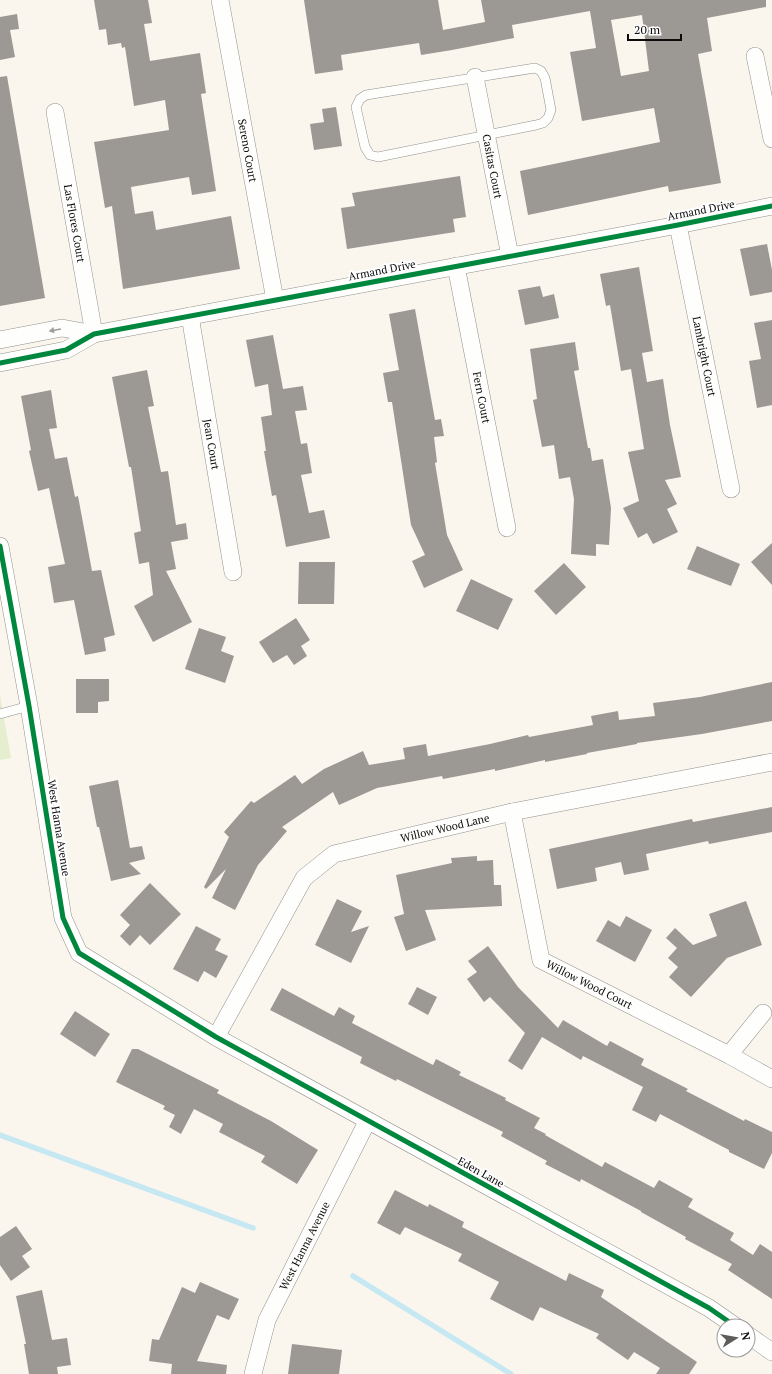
<svg xmlns="http://www.w3.org/2000/svg" width="772" height="1374" font-family="'PT Serif',serif">
	<rect width="100%" height="100%" fill="#faf6ee"/>
	<path fill="#e5eece" d="M0 695 11 758 0 760Z"/>
	<g fill="none" stroke-linecap="round" stroke-linejoin="round">
		<g stroke="#c5e8f3" stroke-width="5.5">
			<path d="M0 1135 253 1228"/>
			<path d="M353 1276 511 1374"/>
		</g>
	</g>
	<g fill="#9c9894" fill-rule="evenodd">
		<path d="M94 0H148L152 23 144 24 150 61 200 53 206 93 201 94 216 191 192 195 189 177 131 187 135 214 153 211 156 230 231 216 240 269 123 289 112 206 105 208 94 142 169 130 165 100 134 106 125 47 122 48 121 43 108 45 106 29 99 30Z"/>
		<path d="M304 0H438L443 30 485 22 481 0H766V7L707 18 712 51 698 54 721 183 669 192 668 186 528 215 520 171 660 142 654 108 582 121 570 52 596 48 590 11 512 25 514 38 452 50 421 55 419 43 341 55 343 70 315 74ZM642 15 649 71 621 76 611 20Z"/>
		<path d="M17 14 19 29 10 30 15 57 0 60V17Z"/>
		<path d="M7 76 45 298 0 306V77Z"/>
		<path d="M336 107 342 146 314 150 310 124 324 122 322 109Z"/>
		<path d="M460 176 466 217 453 219 455 232 347 249 341 208 355 206 352 193Z"/>
		<path d="M767 244 772 270V292L750 296 740 249Z"/>
		<path d="M639 267 653 351 642 353 647 382 663 379 670 425 681 477 665 480 677 504 667 509 678 532 653 544 647 533 638 538 623 508 639 501 628 452 644 449 631 369 621 371 610 305 606 306 600 274Z"/>
		<path d="M540 286 543 297 554 294 559 318 525 325 518 290Z"/>
		<path d="M415 309 435 420 441 419 444 436 434 437 437 462 435 463 447 535 463 570 424 588 412 561 425 555 411 525 392 402H388L383 373 399 370 389 314Z"/>
		<path d="M772 320V405L757 408 749 361 761 359 754 323Z"/>
		<path d="M273 335 283 389 303 386 307 410 295 411 301 444 307 443 312 473 301 475 309 513 324 510 330 538 286 547 276 495 272 496 264 451H266L261 417 272 415 268 384 255 387 246 340Z"/>
		<path d="M575 342 579 370 574 371 588 448H590L592 461 603 459 611 508 609 545 596 544V556L571 554 574 499 570 477 559 479 554 445 542 447 533 400 537 399 530 349Z"/>
		<path d="M147 370 154 406 148 407 161 472 168 471 176 525 186 523 188 539 171 542 176 569 166 571 192 622 153 642 134 606 153 595 149 562 139 564 134 533 141 531 131 467H129L112 377Z"/>
		<path d="M51 390 57 428 49 429 55 459 67 457 75 497 78 496 92 571 101 570 115 635 104 638 106 651 85 655 74 600 54 603 48 567 65 564 49 488 38 491 29 451 31 450 21 396Z"/>
		<path d="M772 543V585L751 562Z"/>
		<path d="M697 546 740 564 731 586 687 569Z"/>
		<path d="M299 562H335L334 604H298Z"/>
		<path d="M564 563 586 587 556 615 534 591Z"/>
		<path d="M471 579 513 599 498 630 456 611Z"/>
		<path d="M296 618 310 640 301 646 307 656 294 665 287 655 273 663 259 642Z"/>
		<path d="M199 628 226 637 221 651 234 656 225 683 185 669Z"/>
		<path d="M76 679H109V701L98 702V713H76Z"/>
		<path d="M772 682V721L702 734 637 743V744L587 753V754L545 762V760L495 771V769L443 779 442 776 377 788 339 805 333 792 282 827 287 831 258 865 235 910 212 898 226 869 206 889 204 887 229 837 224 832 251 801 254 803 295 775 302 784 324 769 363 751 369 765 405 759 403 748 426 744 428 756 490 744 528 735 529 737 593 725 591 716 618 711 619 720 655 716 653 703 700 697Z"/>
		<path d="M118 780 130 848 142 846 145 859 129 863 141 874 111 881 99 827H97L89 786Z"/>
		<path d="M772 807V832L709 844 708 841 646 854 649 870 624 875 621 862 595 868 597 881 557 889 549 849 692 819 693 822Z"/>
		<path d="M477 856V861L493 860 494 885H501L502 906 425 910 436 940 406 951 394 917 404 914 396 875 452 863 451 858Z"/>
		<path d="M150 883 181 914 150 945 140 935 130 946 120 936 130 925 120 915Z"/>
		<path d="M337 899 362 911 351 932 369 926 351 963 315 945Z"/>
		<path d="M746 901 762 945 727 958 691 997 669 977 678 967 668 958 677 948 666 938 675 928 693 945 717 936 709 914Z"/>
		<path d="M626 916 652 930 635 962 596 941 608 920 620 927Z"/>
		<path d="M196 926 221 939 215 950 228 956 216 978 204 971 198 982 173 969Z"/>
		<path d="M488 946 518 987 558 1028 563 1020 607 1046 610 1041 644 1059 641 1065 688 1089 686 1091 744 1121 745 1119 772 1132V1153L764 1169 729 1152V1150L660 1114 656 1122 632 1110 643 1087 583 1056 581 1060 542 1037 522 1070 508 1061 525 1033 490 997 484 1002 467 979 477 972 468 961Z"/>
		<path d="M417 987 437 997 428 1015 408 1004Z"/>
		<path d="M282 988 334 1016 339 1007 355 1016 352 1023 433 1065 436 1059 461 1072 459 1075 506 1098 505 1100 540 1118 534 1128 546 1134 545 1135 602 1167 605 1162 654 1188 659 1180 693 1199 688 1207 734 1233 730 1240 753 1255 760 1244 772 1252V1299L728 1270 732 1264 685 1239 686 1237 641 1212V1211L581 1179 580 1182 545 1164 547 1161 501 1136 503 1132 397 1079 396 1081 360 1063 362 1057 270 1010Z"/>
		<path d="M75 1011 110 1034 95 1057 60 1034Z"/>
		<path d="M132 1049H138L219 1090 217 1093 271 1121 318 1150 297 1184 261 1162 265 1156 219 1132 223 1124 194 1109 181 1134 169 1127 175 1115 163 1109 165 1106 116 1082Z"/>
		<path d="M395 1190 428 1207 429 1204 464 1222 462 1227 566 1281 569 1273 604 1290 601 1297 697 1362 689 1374H656L660 1368 634 1352 628 1360 596 1338 599 1334 540 1307 533 1321 490 1299 499 1282 458 1261 462 1254 405 1227 400 1235 377 1223Z"/>
		<path d="M16 1226 32 1249 22 1256 30 1267 11 1281 0 1265V1237Z"/>
		<path d="M200 1282 239 1299 229 1320 217 1315 197 1361 227 1365 226 1374H171L172 1364 149 1361 152 1339 159 1340 182 1287 195 1293Z"/>
		<path d="M42 1290 52 1340 67 1338 71 1365 57 1367 58 1374H29L24 1344H26L16 1296Z"/>
		<path d="M292 1344 342 1350 339 1374H288Z"/>
	</g>
	<g fill="none" stroke-linecap="round" stroke-linejoin="round">
		<g stroke="#93918d" stroke-width="10">
			<g id="lane">
				<path d="M535 68 541 71 545 78 551 110 548 118 543 123 536 125 378 157 370 155 365 147 356 107 360 99 366 95Z"/>
				<path d="M0 714 29 706"/>
			</g>
		</g>
		<g stroke="#93918d" stroke-width="18">
			<g id="street">
				<path id="s1" d="M220 0 275 300"/>
				<path d="M755 56 772 139"/>
				<path id="s2" d="M475 77 510 256"/>
				<path id="s3" d="M55 112 94 334"/>
				<path id="s4" d="M678 225 731 489"/>
				<path id="s5" d="M456 266 507 528"/>
				<path id="s6" d="M190 316 233 572"/>
				<path d="M0 340 62 328 94 334"/>
				<path d="M0 363 66 350 94 334 678 225 772 206"/>
				<path d="M0 546 29 706 63 918 79 953 216 1037 709 1308 735 1326"/>
				<path id="s7" d="M512 812 541 960 729 1055 772 1079"/>
				<path id="s8" d="M216 1037 304 878 334 854 512 812 772 762"/>
				<path d="M729 1055 763 1013"/>
				<path d="M748 1335 772 1352"/>
				<path id="s9" d="M253 1374 267 1320 367 1122"/>
			</g>
		</g>
		<use href="#lane" stroke="#fefefc" stroke-width="9"/>
		<use href="#street" stroke="#fefefc" stroke-width="17"/>
		<g stroke="#fff" stroke-width="8">
			<g id="cycleway">
				<path d="M0 363 66 350 94 334 678 225 772 206"/>
				<path d="M0 546 29 706 63 918 79 953 216 1037 709 1308 735 1326"/>
			</g>
		</g>
		<use href="#cycleway" stroke="#00873e" stroke-width="5"/>
	</g>
	<defs><path id="oneway-solid" d="M-6-.8H1V-3.2L6.5 0L1 3.2V.8H-6Z"/></defs>
	<use fill="#9d9d9c" href="#oneway-solid" transform="translate(55 330) rotate(170)"/>
	<g text-anchor="middle" dominant-baseline="central" stroke-width="4" stroke-linejoin="round" paint-order="stroke">
		<g font-size="11" fill="#0b0b0b" stroke="#fff">
			<text stroke="none"><textPath href="#s1" startOffset="153">Sereno Court</textPath></text>
			<text stroke="none"><textPath href="#s2" startOffset="91">Casitas Court</textPath></text>
			<text transform="translate(701 210) rotate(-11)">Armand Drive</text>
			<text stroke="none"><textPath href="#s3" startOffset="113">Las Flores Court</textPath></text>
			<text transform="translate(382 270) rotate(-11)">Armand Drive</text>
			<text stroke="none"><textPath href="#s4" startOffset="134">Lambright Court</textPath></text>
			<text stroke="none"><textPath href="#s5" startOffset="134">Fern Court</textPath></text>
			<text stroke="none"><textPath href="#s6" startOffset="130">Jean Court</textPath></text>
			<text transform="translate(59 828) rotate(81)">West Hanna Avenue</text>
			<text stroke="none"><textPath href="#s8" startOffset="334">Willow Wood Lane</textPath></text>
			<text stroke="none"><textPath href="#s7" startOffset="205">Willow Wood Court</textPath></text>
			<text transform="translate(481 1172) rotate(29)">Eden Lane</text>
			<text stroke="none"><textPath href="#s9" startOffset="139">West Hanna Avenue</textPath></text>
		</g>
	</g>
	<g transform="translate(736 1338) rotate(79)"><circle r="19" fill="#ffffff" stroke="#9d9d9d"/>
	<path d="M0-3L7 15L0 10L-7 15Z" fill="#5f5d5a"/>
	<text y="-6" font-size="11" font-weight="bold" text-anchor="middle" fill="#0b0b0b">N</text>
	</g>
	<path d="M628 34v6h53v-6" fill="none" stroke="#0b0b0b" stroke-width="2"/>
	<text x="634" y="34" font-size="12" fill="#0b0b0b" stroke="#ffffff" stroke-width="3" paint-order="stroke">20 m</text>
</svg>
